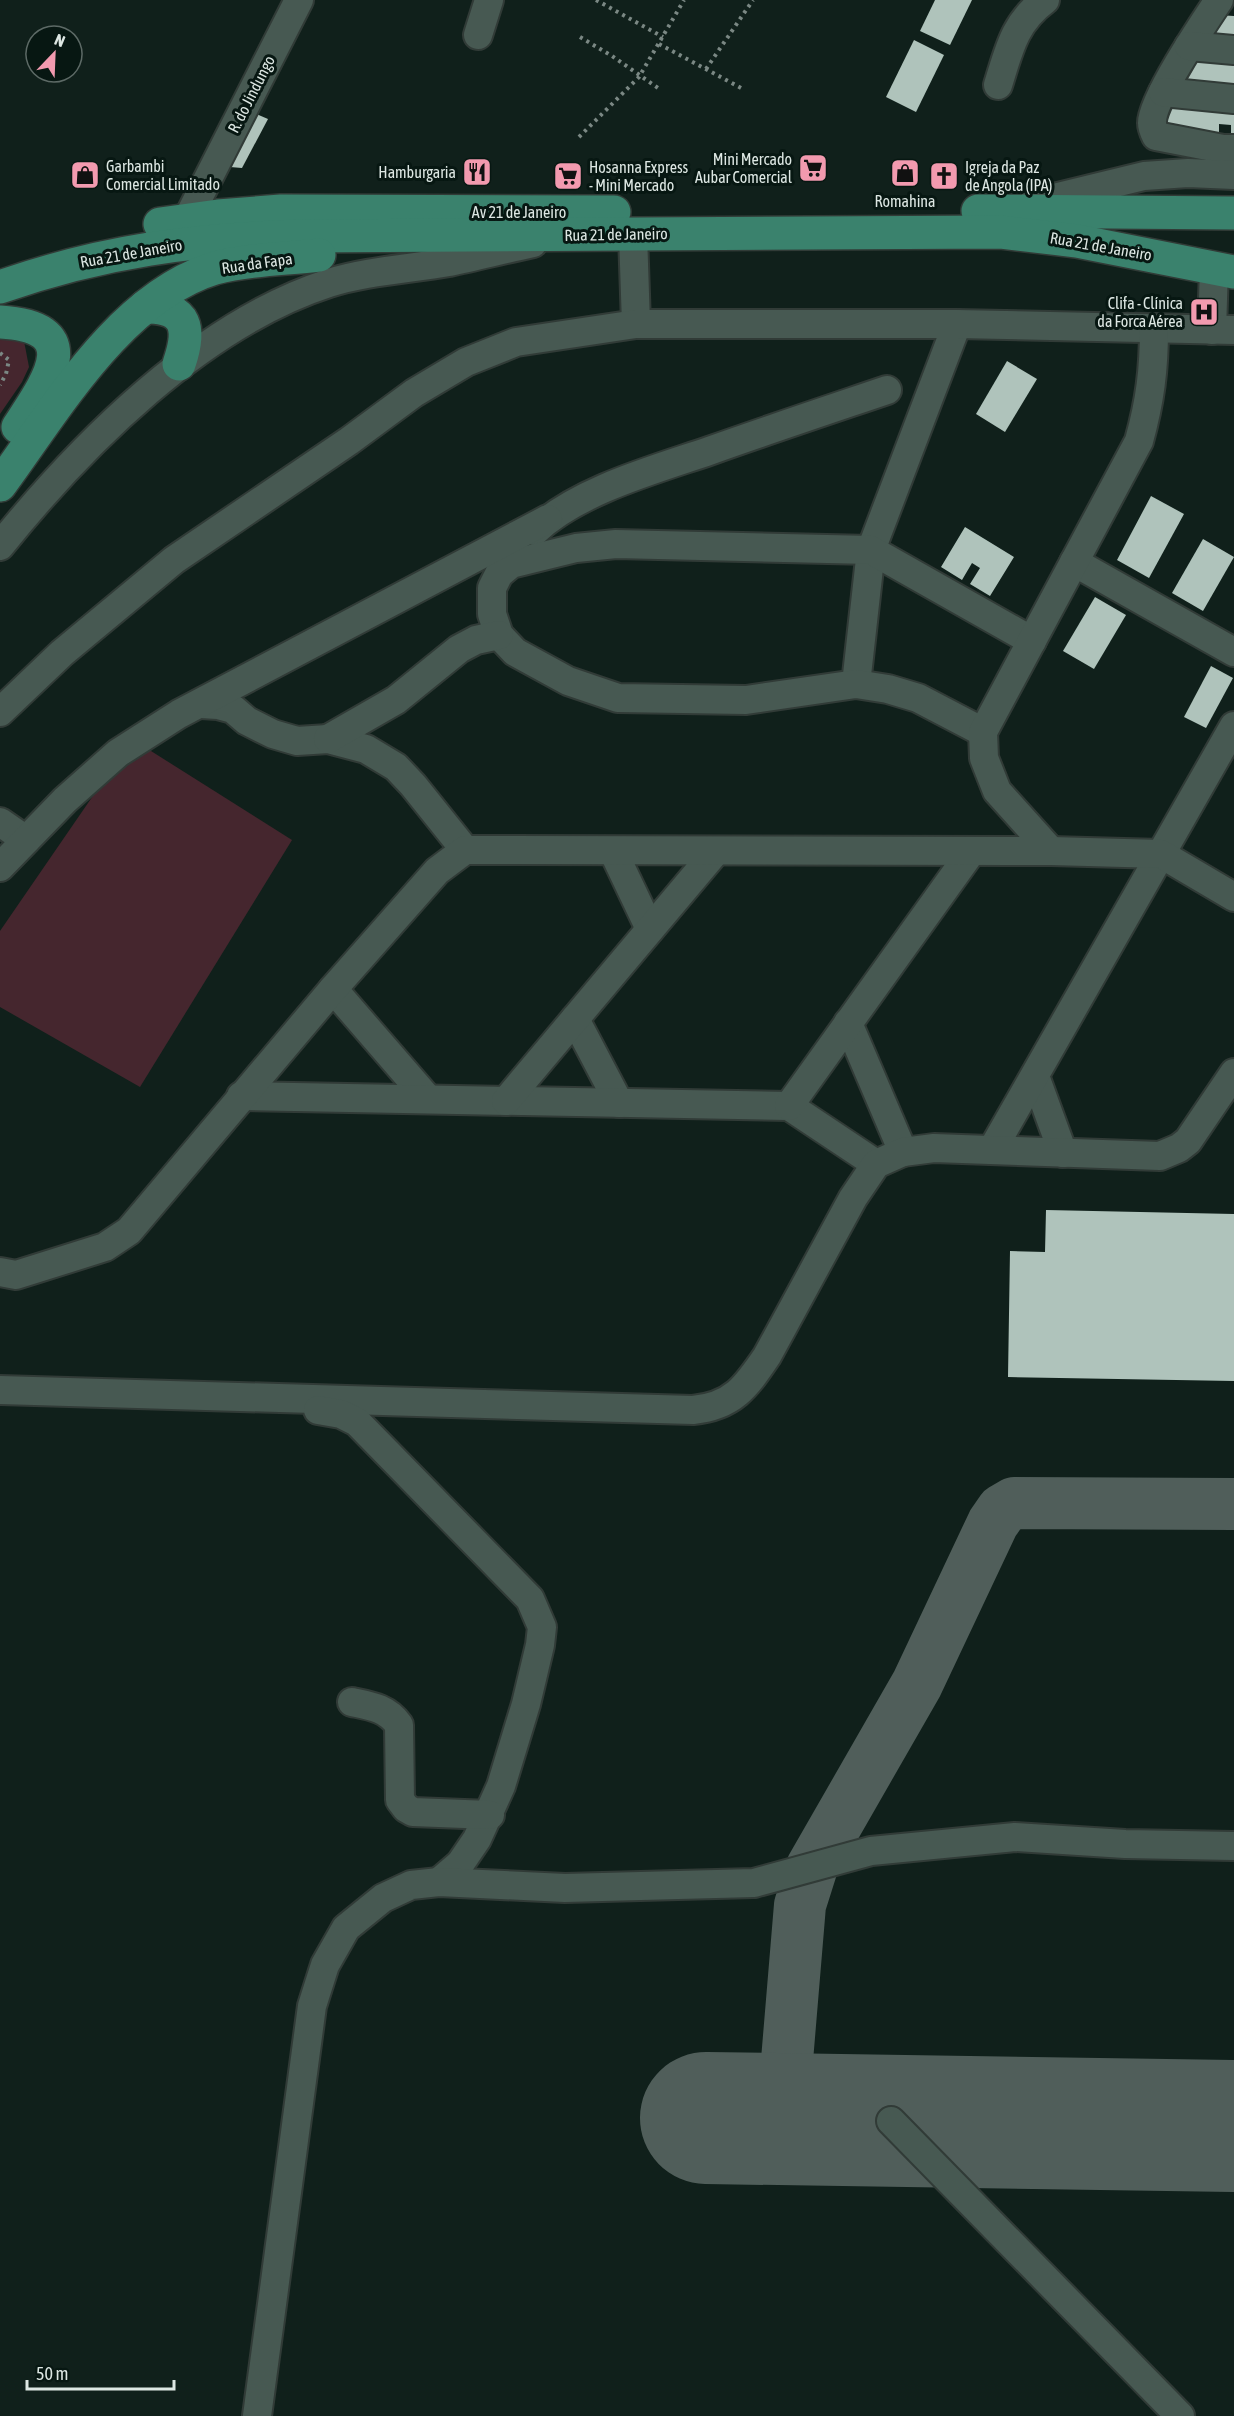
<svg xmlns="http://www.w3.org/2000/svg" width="1234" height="2416" font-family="'Asap Condensed',sans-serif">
	<rect width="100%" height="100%" fill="#10201b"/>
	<g fill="#45262e">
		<path d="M0 336 24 341 29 367 22 382 0 414Z"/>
		<path d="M132 739 292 840 140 1087 0 1007V931Z"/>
	</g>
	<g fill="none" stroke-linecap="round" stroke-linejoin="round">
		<path stroke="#505e5a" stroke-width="52" d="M782 2120 800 1905 812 1867 917 1684 993 1523 1002 1510 1014 1503 1234 1504"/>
		<path stroke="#505e5a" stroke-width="132" d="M706 2118 1234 2126"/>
	</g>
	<g fill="#afc3bb">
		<path d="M935 0H972L950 45 920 31Z"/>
		<path d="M1217 15 1234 16V42L1216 41Z"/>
		<path d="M914 40 944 55 916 112 886 97Z"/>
		<path d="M1183 59 1234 62V89L1182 86Z"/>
		<path d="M1165 105 1234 109V134H1231V125L1219 124V134L1164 131Z"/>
		<path d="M247 110 268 119 242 168 218 166Z"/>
		<path d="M1007 361 1037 379 1005 432 976 414Z"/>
		<path d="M1151 496 1184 514 1149 578 1117 560Z"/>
		<path d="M965 527 1014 557 990 596 970 584 980 568 972 563 962 580 941 567Z"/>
		<path d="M1203 539 1234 557 1203 611 1172 593Z"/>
		<path d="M1095 597 1126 615 1094 669 1063 651Z"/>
		<path d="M1211 666 1233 678 1206 728 1184 717Z"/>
		<path d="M1046 1210 1234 1214V1381L1008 1377 1010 1251 1045 1252Z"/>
	</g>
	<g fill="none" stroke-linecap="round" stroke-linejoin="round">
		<g stroke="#313b37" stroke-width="32">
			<g id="minor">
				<path d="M1219 0C1205 21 1151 101 1152 123 1152 127 1154 132 1156 136L1223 149H1234"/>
				<path d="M478 35 489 0"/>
				<path d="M1189 46 1234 50"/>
				<path d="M998 85C1009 50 1014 23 1045 0"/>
				<path d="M1163 92 1234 99"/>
				<path d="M1033 203 1144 176 1188 173 1234 175"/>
				<path d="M187 220 299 0"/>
				<path d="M633 234 636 324"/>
				<path d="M1212 330 1214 268"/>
				<path d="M535 531C577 491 653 470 709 451 768 430 828 410 887 390"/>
				<path d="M0 546C82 444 201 324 329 283 367 271 409 269 449 262 477 256 505 249 533 243"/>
				<path d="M1074 562 1234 652"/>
				<path d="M856 684 871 550 957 324"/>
				<path d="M201 704 218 705 233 709 247 721 273 734 297 741 328 739 366 749 396 767 413 785 465 850"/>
				<path d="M0 712 62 653 174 560 349 441 414 393 466 362 516 342 636 324H957L1234 330"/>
				<path d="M983 732 918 698 888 689 856 684 746 700 618 698 568 681 515 652 499 635 492 614V588L499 574 511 564 576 548 616 544 871 550 1032 641"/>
				<path d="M328 739 396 700 459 649 476 640 499 635"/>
				<path d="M0 822 26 840"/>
				<path d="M613 851 650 929"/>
				<path d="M1051 851 997 791 984 758 983 732 1139 441C1150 401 1154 370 1154 328"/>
				<path d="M0 867 65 800 118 753 179 714 548 519"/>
				<path d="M333 989 428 1099"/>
				<path d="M575 1019 619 1103"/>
				<path d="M848 1023 903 1152"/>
				<path d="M1035 1076 1063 1153"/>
				<path d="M241 1096 789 1106 876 1164"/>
				<path d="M506 1101 716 851"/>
				<path d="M789 1106 971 852"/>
				<path d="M992 1150 1234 726"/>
				<path d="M0 1272 16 1275 105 1247 129 1231 333 989 437 871 465 850 1051 851 1161 854 1234 897"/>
				<path d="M0 1390 693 1410C733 1406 746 1387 767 1356L853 1198 876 1164 903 1152 934 1148 1160 1156 1179 1148 1188 1141 1234 1073"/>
				<path d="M318 1410 341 1414 357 1422 530 1599 542 1627 540 1645 526 1704 501 1786 477 1839 460 1864 439 1882"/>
				<path d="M352 1702C371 1706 387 1708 399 1725L400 1800 406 1808 413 1812 490 1815"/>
				<path d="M891 2121 1180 2416"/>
				<path d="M257 2416 312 2006 325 1965 346 1928 383 1898 411 1885 439 1882 565 1888 754 1883 871 1851 1015 1837 1125 1844 1234 1846"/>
			</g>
		</g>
		<g stroke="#313b37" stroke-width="36">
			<g id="major">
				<path d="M978 211 1234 213"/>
				<path d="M160 224 218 216 281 211 614 212"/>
				<path d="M0 287C102 251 195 239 302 236L1001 232 1077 241 1234 272"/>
				<path d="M145 307C188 307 191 329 179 364"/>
				<path d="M0 322C88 327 48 381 18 427"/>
				<path d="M0 485C56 409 120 297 215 268 248 259 285 259 319 255"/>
			</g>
		</g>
		<g stroke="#7b8884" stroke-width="4" stroke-dasharray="3 4.5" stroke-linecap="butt">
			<path d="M596 0 663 37"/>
			<path d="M580 37 612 56 661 90"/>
			<path d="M659 44 743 89"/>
			<path d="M706 69 753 0"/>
			<path d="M579 137 639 77 684 0"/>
			<path d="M0 353 9 360 6 374 0 385"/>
		</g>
		<use href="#minor" stroke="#475952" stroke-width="28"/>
		<use href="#major" stroke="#3a826d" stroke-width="33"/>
	</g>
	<defs>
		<g id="supermarket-square" transform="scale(1.5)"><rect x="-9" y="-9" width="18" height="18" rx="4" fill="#f29aaf" stroke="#071712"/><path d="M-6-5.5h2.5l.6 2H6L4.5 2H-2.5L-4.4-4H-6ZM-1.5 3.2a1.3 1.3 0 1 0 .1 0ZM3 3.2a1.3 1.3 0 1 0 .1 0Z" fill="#111"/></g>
		<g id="restaurant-square" transform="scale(1.5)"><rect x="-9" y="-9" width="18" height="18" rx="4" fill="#f29aaf" stroke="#071712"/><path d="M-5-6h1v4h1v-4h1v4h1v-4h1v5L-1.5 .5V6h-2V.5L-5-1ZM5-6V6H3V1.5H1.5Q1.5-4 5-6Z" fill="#111"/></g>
		<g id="shop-square" transform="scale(1.5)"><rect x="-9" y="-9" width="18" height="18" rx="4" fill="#f29aaf" stroke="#071712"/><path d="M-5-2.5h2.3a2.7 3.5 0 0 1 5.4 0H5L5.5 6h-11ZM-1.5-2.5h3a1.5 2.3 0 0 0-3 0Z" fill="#111"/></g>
		<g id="church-square" transform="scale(1.5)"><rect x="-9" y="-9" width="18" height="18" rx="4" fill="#f29aaf" stroke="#071712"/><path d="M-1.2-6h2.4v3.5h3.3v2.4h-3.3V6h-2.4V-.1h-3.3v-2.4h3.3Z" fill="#111"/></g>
		<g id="hospital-square" transform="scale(1.5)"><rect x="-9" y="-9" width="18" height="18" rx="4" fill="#f29aaf" stroke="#071712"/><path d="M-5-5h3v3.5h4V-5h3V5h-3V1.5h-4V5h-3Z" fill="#111"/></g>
	</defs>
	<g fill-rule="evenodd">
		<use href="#supermarket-square" x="813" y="168"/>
		<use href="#restaurant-square" x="477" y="172"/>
		<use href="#shop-square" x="905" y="173"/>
		<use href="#shop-square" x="85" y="175"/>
		<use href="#supermarket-square" x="568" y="176"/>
		<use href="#church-square" x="944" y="176"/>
		<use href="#hospital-square" x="1204" y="312"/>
	</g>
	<g text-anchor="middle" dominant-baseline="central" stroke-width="6" stroke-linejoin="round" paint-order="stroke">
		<g font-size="16" fill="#dde7e3" stroke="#071712">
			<text transform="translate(251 94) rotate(-63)">R. do Jindungo</text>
			<text x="519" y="212">Av 21 de Janeiro</text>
			<text transform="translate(616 234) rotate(-1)">Rua 21 de Janeiro</text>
			<text transform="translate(1101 246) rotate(10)">Rua 21 de Janeiro</text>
			<text transform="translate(131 253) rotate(-10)">Rua 21 de Janeiro</text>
			<text transform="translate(257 263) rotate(-8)">Rua da Fapa</text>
		</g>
		<g font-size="16" fill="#dde7e3" stroke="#071712" text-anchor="end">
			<text x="792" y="159">Mini Mercado<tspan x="792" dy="18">Aubar Comercial</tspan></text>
			<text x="106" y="166" text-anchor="start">Garbambi<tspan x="106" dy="18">Comercial Limitado</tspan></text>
			<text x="589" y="167" text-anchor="start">Hosanna Express<tspan x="589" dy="18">- Mini Mercado</tspan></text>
			<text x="965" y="167" text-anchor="start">Igreja da Paz<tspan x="965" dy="18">de Angola (IPA)</tspan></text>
			<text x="456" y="172">Hamburgaria</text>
			<text x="905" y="201" text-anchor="middle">Romahina</text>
			<text x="1183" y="303">Clifa - Clínica<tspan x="1183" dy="18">da Forca Aérea</tspan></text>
		</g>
	</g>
	<g transform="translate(54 54) rotate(23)"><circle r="28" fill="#071712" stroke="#5d6a66" stroke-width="1.5"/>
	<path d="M0-4.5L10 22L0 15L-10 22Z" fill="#f29aaf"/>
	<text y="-9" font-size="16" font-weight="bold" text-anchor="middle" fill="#dde7e3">N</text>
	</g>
	<path d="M27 2380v9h147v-9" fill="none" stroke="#dde7e3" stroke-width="3"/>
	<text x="36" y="2380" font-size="18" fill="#dde7e3" stroke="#071712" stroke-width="4.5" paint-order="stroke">50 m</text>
</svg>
